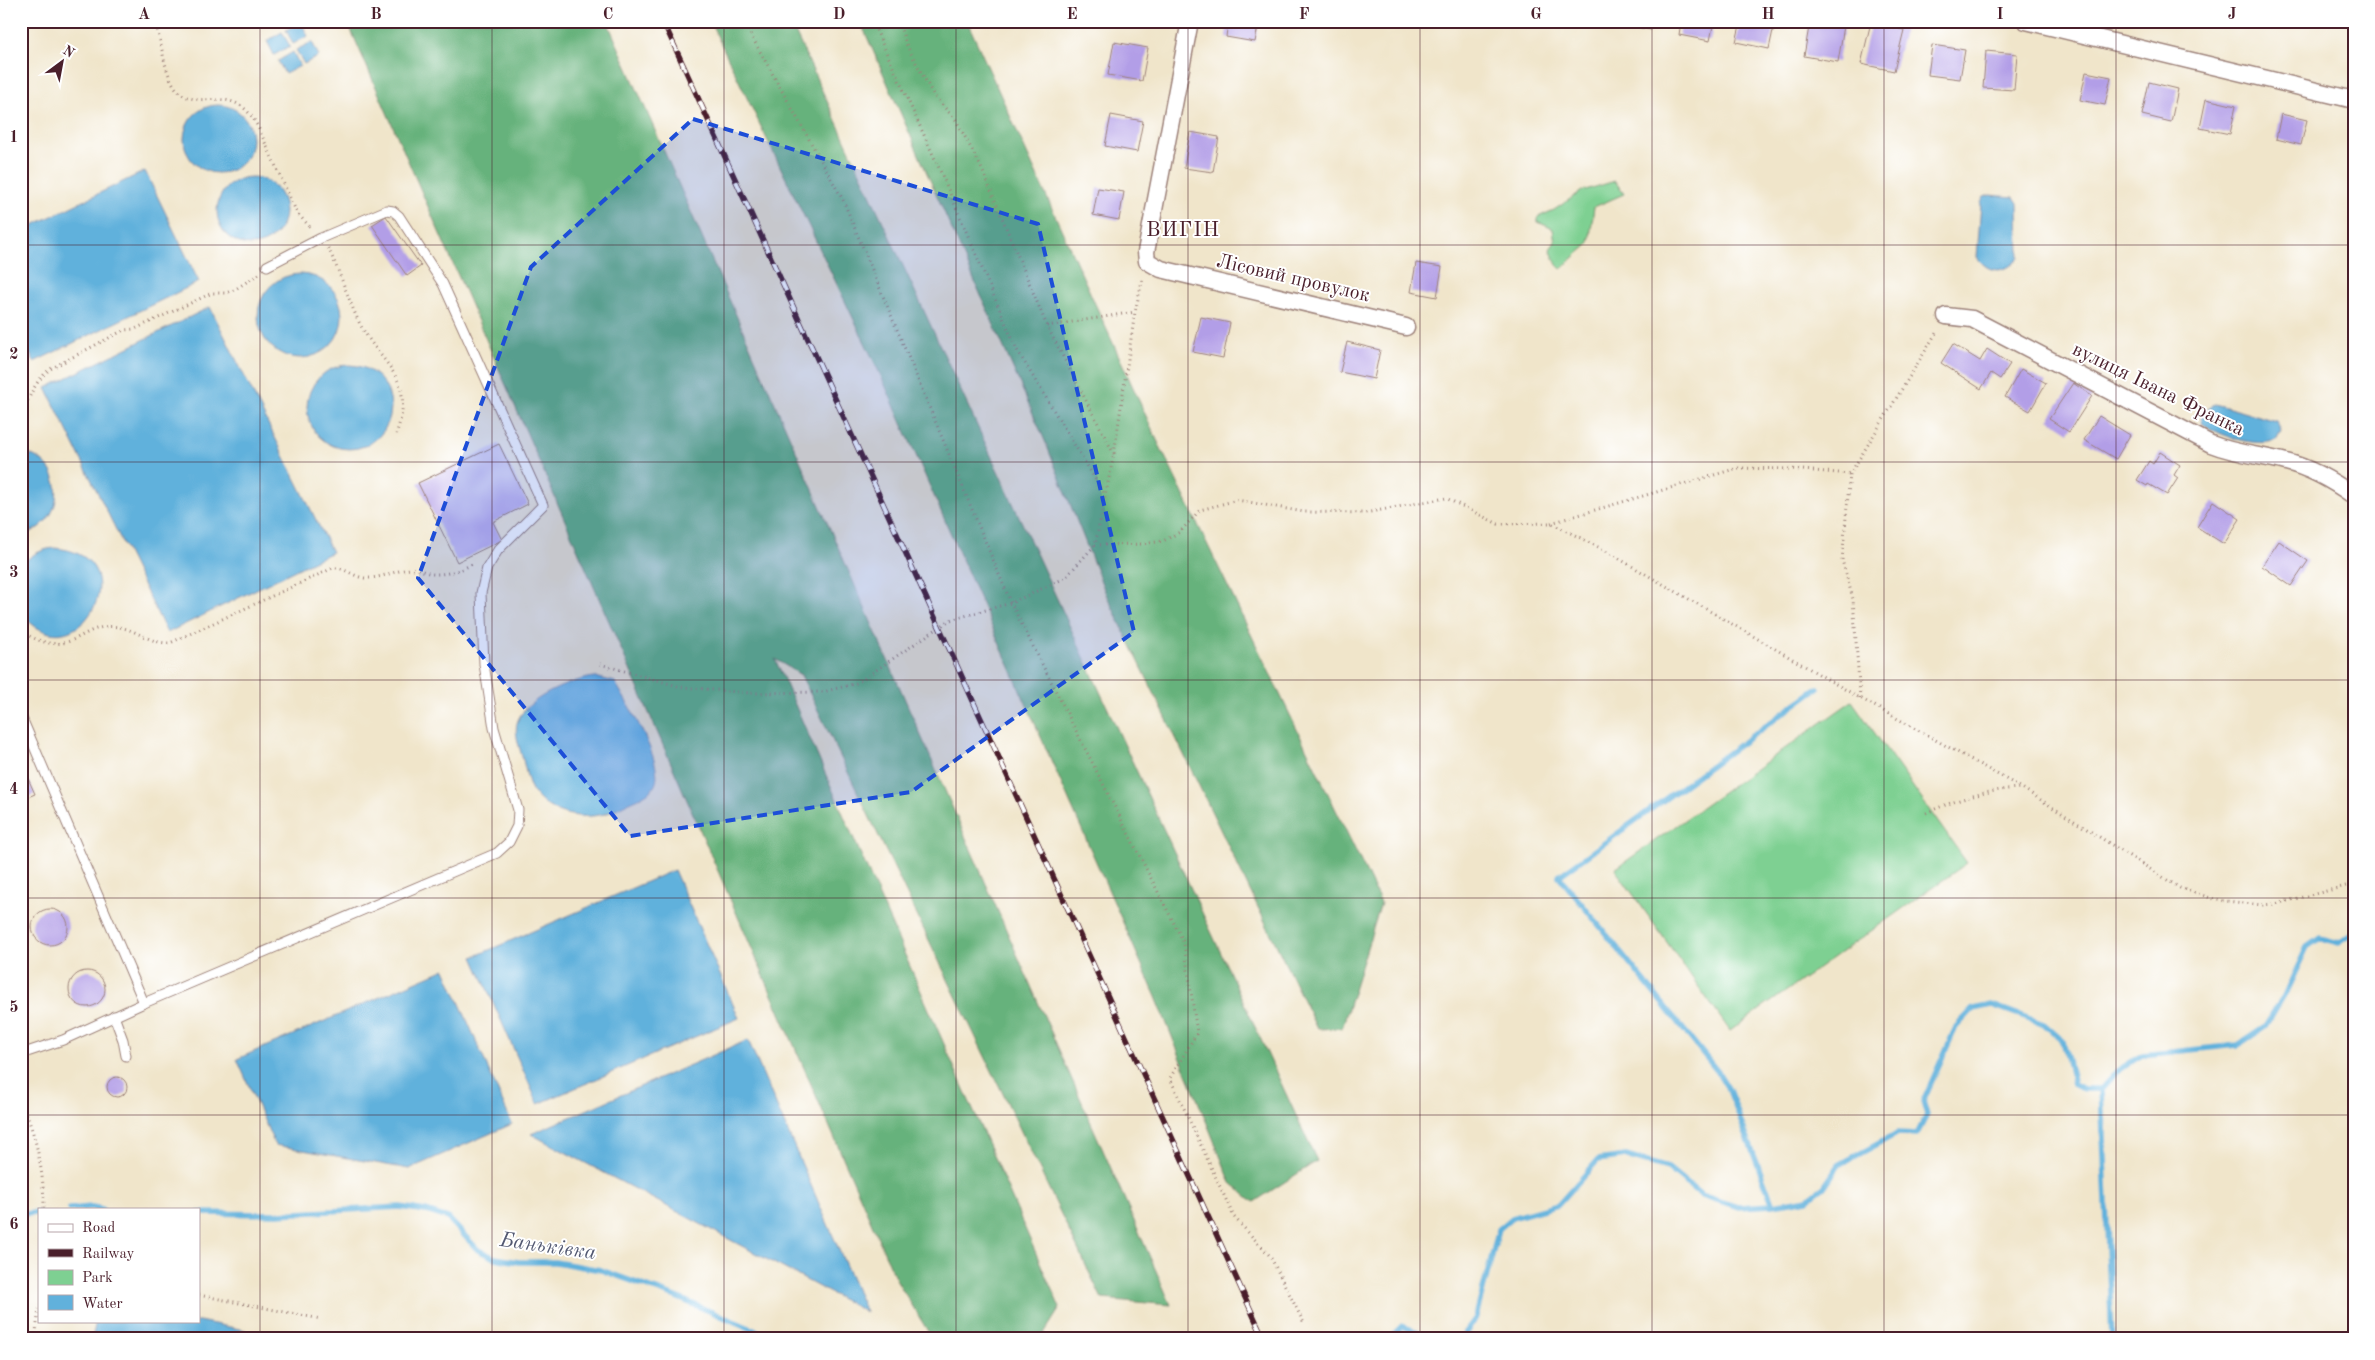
<svg xmlns="http://www.w3.org/2000/svg" width="2375" height="1360" font-family="'Old Standard TT',serif">
	<rect width="100%" height="100%" fill="#fff"/>
	<filter id="ink" filterUnits="userSpaceOnUse"><feTurbulence type="fractalNoise" baseFrequency=".02" numOctaves="2"/><feDisplacementMap in="SourceGraphic" scale="10" xChannelSelector="R" yChannelSelector="G"/><feConvolveMatrix kernelMatrix="1 2 1 2 8 2 1 2 1" color-interpolation-filters="sRGB"/></filter>
	<filter id="wash" filterUnits="userSpaceOnUse"><feTurbulence type="fractalNoise" baseFrequency=".0096" numOctaves="4" result="noise"/><feDisplacementMap in="SourceGraphic" scale="20" xChannelSelector="R" yChannelSelector="G"/><feGaussianBlur stdDeviation="1.12" result="paint"/><feColorMatrix in="noise" values="0 0 0 0 0 0 0 0 0 0 0 0 0 0 0 0 0 1.4 0 .05"/><feComposite in="paint" operator="in"/></filter>
	<g filter="url(#wash)">
		<rect width="100%" height="100%" fill="#f0e5ca"/>
		<g fill="#7ed092" stroke="#64785e">
			<path d="M1615 181 1624 194 1594 207 1589 244 1561 269 1557 265 1550 249 1555 242 1553 229 1538 222V217L1554 210 1582 191Z"/>
			<path d="M1852 701 1967 863 1730 1031 1615 869Z"/>
		</g>
		<g fill="#66b27c" stroke="#586854">
			<path d="M347 21H607L1171 1305 1102 1299 801 675 775 659 1060 1308 1043 1335 932 1338 896 1279Z"/>
			<path d="M710 21H790L1317 1161 1254 1202 1231 1183 1156 997 881 376Z"/>
			<path d="M860 21H967L1156 438 1381 903 1342 1028 1317 1029 1106 594 1045 441Z"/>
		</g>
		<g fill="#61b1dc" stroke="#566884">
			<path d="M301 22 308 36 293 44 286 30Z"/>
			<path d="M282 32 290 46 274 55 267 41Z"/>
			<path d="M312 42 319 56 304 64 296 50Z"/>
			<path d="M293 52 300 66 285 74 278 61Z"/>
			<circle cx="218" cy="139" r="34"/>
			<path d="M145 171 199 282 34 362 21 336V231Z"/>
			<circle cx="251" cy="211" r="34"/>
			<path d="M1990 195 2014 197 2018 203 2019 258C2006 273 1989 275 1977 257L1981 203 1984 197Z"/>
			<circle cx="300" cy="316" r="42"/>
			<path d="M210 307 332 552 167 633 46 388Z"/>
			<circle cx="349" cy="407" r="42"/>
			<path d="M2215 404 2276 421 2281 431 2276 440C2256 448 2219 436 2202 423 2200 413 2207 408 2215 404Z"/>
			<path d="M21 452C69 460 68 525 21 535Z"/>
			<path d="M53 548C146 553 78 683 21 613V566C30 555 40 550 53 548Z"/>
			<path d="M595 677 615 682C626 701 666 765 655 785 650 794 639 798 630 802 621 806 609 814 599 815 574 820 541 811 530 786 527 778 525 768 523 760 520 748 513 732 518 720 527 698 573 679 595 677Z"/>
			<path d="M674 870 739 1018 538 1104 473 957Z"/>
			<path d="M445 969 512 1124 409 1169 275 1145 237 1059Z"/>
			<path d="M748 1040 866 1312 531 1134Z"/>
			<path d="M96 1321H199L245 1330 243 1339H92Z"/>
		</g>
		<g fill="none" stroke-linecap="round" stroke-linejoin="round">
			<g stroke="#61b1dc" stroke-width="5.5">
				<path d="M2101 1089 2112 1339"/>
				<path d="M1773 1205 1729 1090 1718 1072 1559 876 1818 688"/>
				<path d="M70 1209 92 1207 102 1209"/>
				<path d="M199 1213 278 1214 400 1207 426 1211 448 1218 478 1250 495 1258 519 1262H555L601 1270 676 1297 776 1339"/>
				<path d="M21 1214 39 1213"/>
				<path d="M1389 1339 1402 1326 1418 1332 1422 1339"/>
				<path d="M1461 1339 1475 1320 1499 1229 1512 1218 1558 1205 1598 1160 1626 1156 1668 1168 1701 1195 1738 1207 1773 1205 1808 1199 1824 1187 1839 1165 1898 1133 1917 1134 1927 1115 1923 1101 1956 1027 1973 1009 1992 1005 2044 1024 2063 1041 2074 1084 2084 1089H2101L2117 1071 2142 1055 2238 1045 2265 1027 2284 996 2307 947 2320 938 2339 943 2354 933"/>
			</g>
		</g>
		<g id="blocks">
			<g fill="#b29ee7">
				<path d="M1125 21H1141V26L1125 23Z"/>
				<path d="M1228 21H1259L1255 42 1226 37Z"/>
				<path d="M1620 21H1653L1651 30 1620 24Z"/>
				<path d="M1681 21H1714L1710 41 1679 35Z"/>
				<path d="M1741 21H1775L1769 49 1736 42Z"/>
				<path d="M1810 21 1844 26 1838 62 1804 56Z"/>
				<path d="M1871 22 1904 30 1894 71 1861 64Z"/>
				<path d="M1114 42 1148 48 1142 81 1108 75Z"/>
				<path d="M1932 45 1965 50 1960 79 1928 75Z"/>
				<path d="M1986 51 2017 54 2014 90 1983 88Z"/>
				<path d="M2086 72 2111 77 2105 105 2080 100Z"/>
				<path d="M2149 82 2178 89 2171 122 2142 115Z"/>
				<path d="M2206 99 2236 106 2230 134 2200 128Z"/>
				<path d="M2281 114 2307 120 2301 145 2276 139Z"/>
				<path d="M1111 115 1143 121 1137 152 1105 146Z"/>
				<path d="M1190 132 1219 137 1213 172 1184 168Z"/>
				<path d="M1098 188 1124 192 1119 220 1093 215Z"/>
				<path d="M386 216 421 266 407 276 372 225Z"/>
				<path d="M1416 263 1442 267 1437 297 1411 292Z"/>
				<path d="M1201 317 1230 323 1223 358 1193 352Z"/>
				<path d="M1347 342 1380 350 1374 379 1340 372Z"/>
				<path d="M1953 344 1980 361 1987 349 2010 364 2000 379 1991 373 1981 389 1941 363Z"/>
				<path d="M2021 369 2046 383 2030 411 2005 397Z"/>
				<path d="M2073 383 2092 396 2069 432 2049 419Z"/>
				<path d="M2099 416 2130 435 2116 459 2084 440Z"/>
				<path d="M499 444 528 504 493 522 502 540 457 562 418 483Z"/>
				<path d="M2160 452 2180 465 2174 475 2178 478 2167 495 2148 484 2147 486 2137 480 2149 461 2153 464Z"/>
				<path d="M2213 501 2240 519 2224 544 2197 527Z"/>
				<path d="M2279 541 2308 561 2291 586 2262 566Z"/>
				<path d="M21 763 35 794 21 800Z"/>
				<circle cx="50" cy="927" r="18"/>
				<circle cx="87" cy="989" r="18"/>
				<circle cx="117" cy="1087" r="10"/>
			</g>
		</g>
	</g>
	<g filter="url(#ink)">
		<use href="#blocks" fill-opacity="0" stroke="#9d827a" stroke-width="1"/>
		<g fill="none" stroke-linecap="round" stroke-linejoin="round">
			<g stroke="#9d827a" stroke-width="11">
				<g id="service">
					<path d="M21 716 144 1003"/>
					<path d="M114 1016 123 1040 126 1056"/>
					<path d="M21 1054 63 1040 144 1003 497 853 509 842 517 826 518 810 494 728 484 664 481 593 487 568 498 550 543 505 443 284 399 216 393 211 387 210 321 238 267 266"/>
				</g>
			</g>
			<g stroke="#9d827a" stroke-width="19">
				<g id="minor">
					<path d="M1190 21 1146 252 1147 261 1161 269 1406 327"/>
					<path d="M2026 21 2354 100"/>
					<path d="M1946 316 1972 319 2211 444C2236 454 2260 455 2286 462 2311 468 2333 481 2354 496"/>
				</g>
			</g>
			<g stroke="#9d827a" stroke-width="3" stroke-dasharray="1 4" stroke-linecap="butt">
				<path d="M154 21C163 43 162 67 175 87 197 117 233 77 258 127L297 213 311 228"/>
				<path d="M743 21 843 200 1011 603 1184 943 1197 1033 1170 1078 1234 1217 1270 1256 1304 1323"/>
				<path d="M872 21 939 168 1017 350 1105 495"/>
				<path d="M898 21 907 46 934 96 956 120 981 167 1047 326 1114 454"/>
				<path d="M328 248C340 272 347 296 358 320 379 365 418 376 396 434"/>
				<path d="M1047 326 1135 312"/>
				<path d="M21 414C30 397 34 382 50 369L124 330 135 329 212 293H226L234 290 259 274"/>
				<path d="M1551 523 1738 468 1790 469 1850 474"/>
				<path d="M1095 545 1142 544 1163 541 1180 532 1200 510 1237 500 1304 512 1365 513 1446 498 1498 524 1551 523 1604 550 1860 698 2022 788 2180 888 2217 900 2262 905 2275 904 2354 884"/>
				<path d="M21 631C73 664 79 621 119 627 137 630 151 644 170 643L333 568C345 567 353 577 365 578 381 579 395 570 411 569 419 568 425 573 433 574 447 575 462 570 474 563"/>
				<path d="M600 664 681 687 750 693 823 692 857 683 950 620 1011 603 1065 578 1095 545 1114 454 1135 312 1143 277"/>
				<path d="M1860 698 1853 599 1842 560 1850 474 1938 330"/>
				<path d="M1926 813C1955 800 1990 789 2022 788"/>
				<path d="M21 1100C36 1135 44 1171 44 1209"/>
				<path d="M199 1295 321 1319"/>
				<path d="M35 1339 39 1309"/>
			</g>
			<use href="#service" stroke="#fff" stroke-width="9"/>
			<use href="#minor" stroke="#fff" stroke-width="16"/>
			<g stroke="#4a1f2b" stroke-width="5.5">
				<path id="rail" d="M663 21 1264 1339"/>
			</g>
			<use href="#rail" stroke="#fff" stroke-width="4" stroke-dasharray="11" stroke-linecap="butt"/>
		</g>
	</g>
	<path fill="#1d4ed8" fill-opacity="0.2" stroke="#1d4ed8" stroke-width="4" stroke-dasharray="10 6" stroke-linejoin="round" d="M693 119 1038 224 1134 632 911 792 630 836 418 578 531 267Z"/>
	<path fill="none" stroke="#4a1f2b" stroke-width="1" stroke-opacity="0.55" d="M260 21V1339M492 21V1339M724 21V1339M956 21V1339M1188 21V1339M1420 21V1339M1652 21V1339M1884 21V1339M2116 21V1339M21 245H2354M21 462H2354M21 680H2354M21 898H2354M21 1115H2354"/>
	<g text-anchor="middle" dominant-baseline="central" stroke-width="4" stroke-linejoin="round" paint-order="stroke">
		<g font-size="20" fill="#4a1f2b" stroke="#fff">
			<text transform="translate(1293 279) rotate(13)">Лісовий провулок</text>
			<text transform="translate(2158 390) rotate(26)">вулиця Івана Франка</text>
		</g>
		<g font-size="21" letter-spacing="1" fill="#4a1f2b" stroke="#fff">
			<text x="1183" y="230">ВИГІН</text>
		</g>
		<g font-size="21" font-style="italic" fill="#535972" stroke="#fff">
			<text transform="translate(548 1247) rotate(8)">Баньківка</text>
		</g>
	</g>
	<rect width="2375" height="1360" fill="none" stroke="#fff" stroke-width="55"/>
	<rect x="38" y="1208" width="162" height="115" fill="#ffffff" stroke="#b7a5aa"/>
	<rect x="48" y="1224" width="25" height="8" fill="#ffffff" stroke="#b7a5aa"/>
	<text x="82" y="1232" font-size="15" fill="#4a1f2b">Road</text>
	<rect x="48" y="1249" width="25" height="8" fill="#4a1f2b" stroke="#b7a5aa"/>
	<text x="82" y="1258" font-size="15" fill="#4a1f2b">Railway</text>
	<rect x="48" y="1270" width="25" height="15" fill="#7ed092" stroke="#b7a5aa"/>
	<text x="82" y="1282" font-size="15" fill="#4a1f2b">Park</text>
	<rect x="48" y="1295" width="25" height="15" fill="#61b1dc" stroke="#b7a5aa"/>
	<text x="82" y="1308" font-size="15" fill="#4a1f2b">Water</text>
	<g transform="translate(62 62) rotate(32)" stroke="#ffffff" stroke-width="4" paint-order="stroke">
	<path d="M0-4L9 19L0 12L-9 19Z" fill="#4a1f2b"/>
	<text y="-8" font-size="14" font-weight="bold" text-anchor="middle" fill="#4a1f2b">N</text>
	</g>
	<rect x="28" y="28" width="2320" height="1304" fill="none" stroke="#4a1f2b" stroke-width="2"/>
	<g font-size="16" text-anchor="middle" font-weight="bold" fill="#4a1f2b">
		<text x="144" y="19">A</text>
		<text x="376" y="19">B</text>
		<text x="608" y="19">C</text>
		<text x="839" y="19">D</text>
		<text x="1072" y="19">E</text>
		<text x="1304" y="19">F</text>
		<text x="1536" y="19">G</text>
		<text x="1768" y="19">H</text>
		<text x="2000" y="19">I</text>
		<text x="2232" y="19">J</text>
		<text x="14" y="142">1</text>
		<text x="14" y="359">2</text>
		<text x="14" y="577">3</text>
		<text x="14" y="794">4</text>
		<text x="14" y="1012">5</text>
		<text x="14" y="1229">6</text>
	</g>
</svg>
